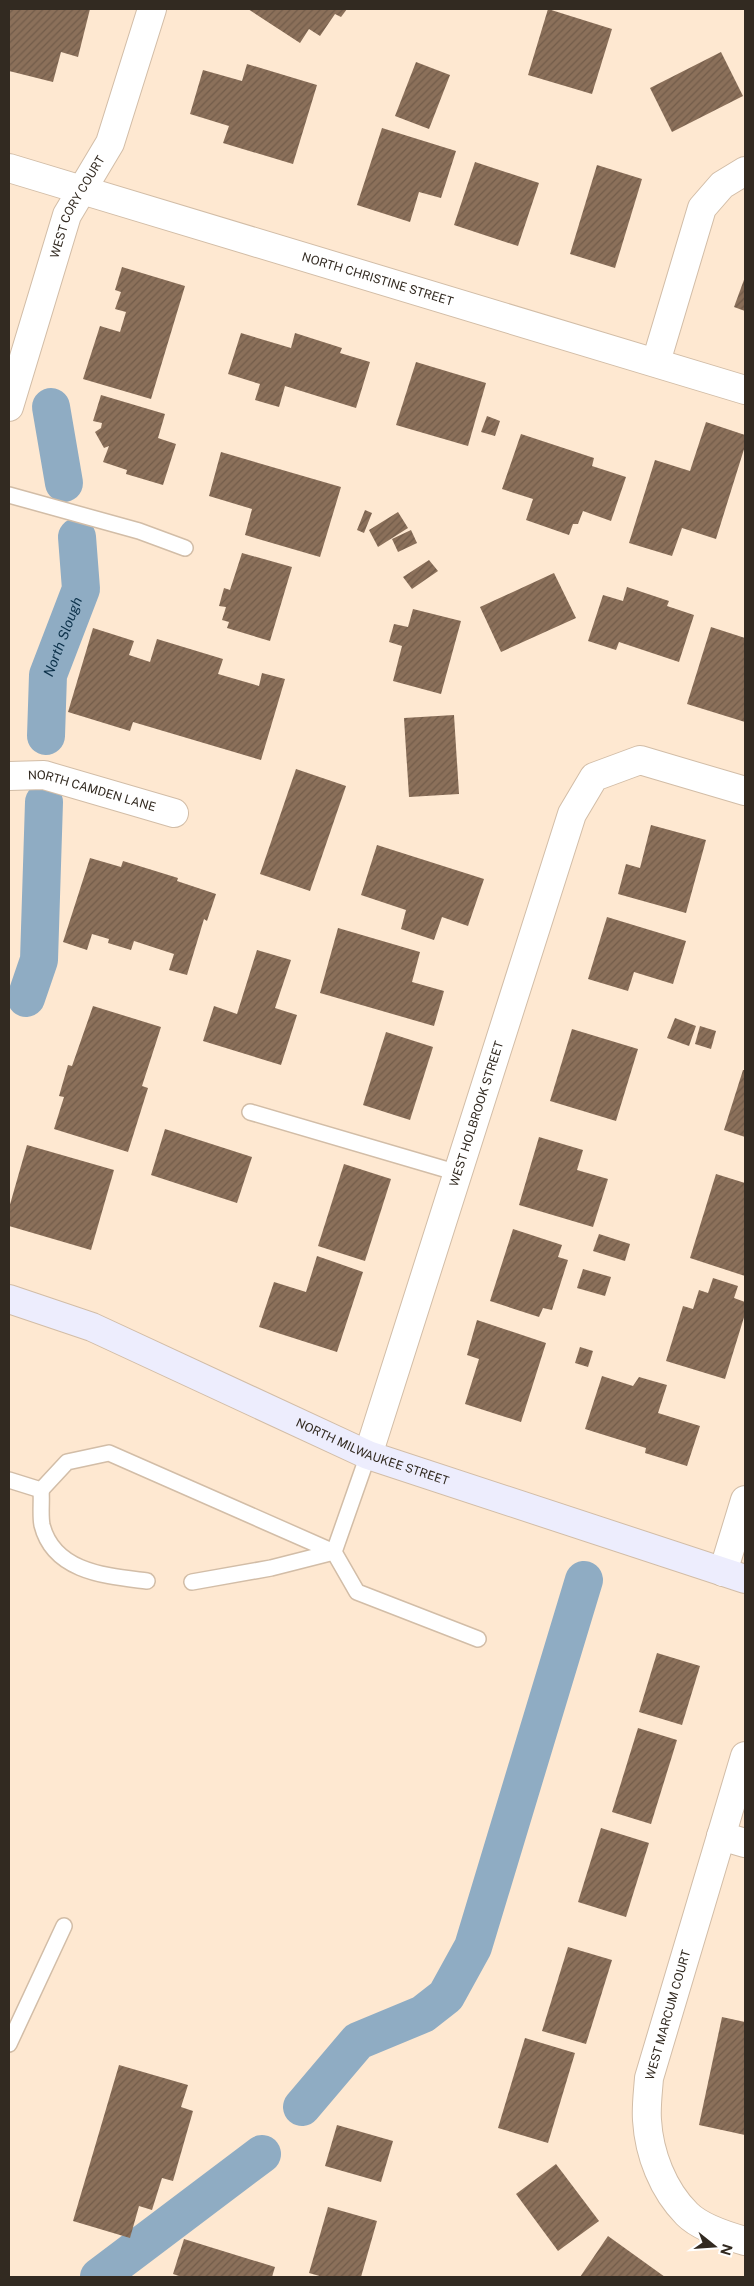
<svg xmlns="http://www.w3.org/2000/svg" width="754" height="2286" font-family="'Public Sans',sans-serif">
	<defs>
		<pattern id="building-hatch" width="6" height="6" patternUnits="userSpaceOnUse" patternTransform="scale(1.25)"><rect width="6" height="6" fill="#8b705a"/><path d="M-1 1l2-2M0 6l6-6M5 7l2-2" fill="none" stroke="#725c4a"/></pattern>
	</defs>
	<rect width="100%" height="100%" fill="#fee8d1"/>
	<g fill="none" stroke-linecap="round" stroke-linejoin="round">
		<g stroke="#8facc3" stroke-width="38">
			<path d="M51 407 64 483"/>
			<path id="s1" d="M46 736 48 675 81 589 77 537"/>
			<path d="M26 998 39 960 44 802"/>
			<path d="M302 2107 358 2041 423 2014 446 1996 473 1947 584 1580"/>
			<path d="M99 2277 262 2154"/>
		</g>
	</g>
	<g fill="url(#building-hatch)">
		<path d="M9 9H90L78 57 61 52 53 82 9 71Z"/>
		<path d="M248 9H347L341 17 335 14 320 36 309 29 300 43Z"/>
		<path d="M548 9 612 29 592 94 528 75Z"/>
		<path d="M721 52 743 96 672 132 650 88Z"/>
		<path d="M416 62 450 75 429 129 395 116Z"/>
		<path d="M247 64 317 85 293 164 223 143 229 126 190 114 203 70 242 81Z"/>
		<path d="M382 128 456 151 441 198 419 192 410 222 357 205Z"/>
		<path d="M475 162 539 183 518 246 454 225Z"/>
		<path d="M597 165 642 179 615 268 570 254Z"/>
		<path d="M122 267 185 286 151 399 83 379 100 326 120 332 126 312 115 309 121 292 115 290Z"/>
		<path d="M745 277V311L734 307Z"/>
		<path d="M241 333 291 348 295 333 342 348 340 353 370 362 356 408 285 386 279 407 255 400 260 384 228 374Z"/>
		<path d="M416 362 486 383 468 446 396 425Z"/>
		<path d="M101 395 165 414 158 438 176 444 163 485 126 474 127 470 103 462 109 446 104 448 95 432 101 428 102 423 93 421Z"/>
		<path d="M487 416 500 421 495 436 481 432Z"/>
		<path d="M706 422 745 435V446L716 539 682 528 672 556 629 543 655 460 690 471Z"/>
		<path d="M521 434 594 458 592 466 626 477 611 521 583 511 578 524H573L569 535 526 520 533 499 502 489Z"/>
		<path d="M221 452 341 487 320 557 245 535 252 509 209 496Z"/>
		<path d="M365 510 372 513 364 533 357 530Z"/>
		<path d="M398 512 408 528 378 547 369 530Z"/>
		<path d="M411 530 417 543 398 552 392 539Z"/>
		<path d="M242 553 292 567 270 641 227 628 229 622 222 620 226 607 219 606 224 588 230 590Z"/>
		<path d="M429 560 438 571 412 589 403 577Z"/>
		<path d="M554 573 576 618 501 652 480 607Z"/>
		<path d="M627 587 669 601 667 606 694 615 679 662 619 642 616 650 588 641 603 595 623 601Z"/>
		<path d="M413 609 461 621 441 694 393 681 402 646 389 642 394 624 408 627Z"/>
		<path d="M711 627 745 638V722L687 704Z"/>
		<path d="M93 628 134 641 129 655 150 662 157 639 223 659 218 674 259 686 262 673 285 679 261 760 133 722 130 731 68 712Z"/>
		<path d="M454 715 459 794 409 797 404 718Z"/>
		<path d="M296 769 346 786 310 891 260 874Z"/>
		<path d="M651 825 706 840 686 913 618 894 626 864 640 868Z"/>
		<path d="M377 845 484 879 468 926 442 917 434 940 401 929 406 910 361 895Z"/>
		<path d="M90 858 121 867 123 861 178 878 177 881 216 894 207 921 204 919 187 975 169 970 174 954 134 941 131 950 108 943 109 939 92 934 87 950 63 942Z"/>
		<path d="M607 917 686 941 673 984 634 972 628 991 588 979Z"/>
		<path d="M338 928 420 952 412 982 444 991 434 1026 320 993Z"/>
		<path d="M257 950 291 960 275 1008 297 1015 281 1065 203 1041 214 1006 237 1014Z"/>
		<path d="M93 1006 161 1027 142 1086 148 1088 128 1152 54 1129 64 1097 59 1096 68 1065 72 1066Z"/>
		<path d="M675 1018 696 1026 689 1046 667 1038Z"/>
		<path d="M700 1026 716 1031 711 1049 695 1044Z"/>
		<path d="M572 1029 638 1049 616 1121 550 1101Z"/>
		<path d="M386 1032 433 1047 410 1120 363 1105Z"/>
		<path d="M743 1070H745V1137L724 1130Z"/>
		<path d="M165 1129 252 1157 237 1203 151 1175Z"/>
		<path d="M539 1137 583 1150 577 1170 608 1179 593 1227 519 1205Z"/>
		<path d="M27 1145 114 1170 91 1250 9 1226V1208Z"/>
		<path d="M344 1164 391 1179 365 1261 318 1246Z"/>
		<path d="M716 1174 745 1183V1276L690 1258Z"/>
		<path d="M513 1229 562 1245 558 1257 568 1260 552 1310 543 1308 539 1317 490 1301Z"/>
		<path d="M599 1234 630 1244 625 1261 593 1251Z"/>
		<path d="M317 1256 363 1272 337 1352 259 1327 274 1282 306 1292Z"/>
		<path d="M583 1269 611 1277 605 1296 577 1288Z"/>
		<path d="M713 1278 738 1286 734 1298 745 1302V1314L725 1379 666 1361 683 1306 693 1309 699 1290 708 1293Z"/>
		<path d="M477 1320 546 1343 521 1422 465 1404 479 1359 467 1355Z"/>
		<path d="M580 1347 593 1351 588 1367 575 1363Z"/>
		<path d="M602 1376 633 1386 639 1377 667 1385 658 1413 700 1426 687 1466 645 1453 646 1448 585 1429Z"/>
		<path d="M657 1653 700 1666 682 1725 639 1712Z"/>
		<path d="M638 1728 677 1740 651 1824 612 1812Z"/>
		<path d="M601 1828 649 1843 626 1917 578 1902Z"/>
		<path d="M568 1947 612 1960 586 2044 542 2031Z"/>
		<path d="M722 2017 745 2022V2135L699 2125Z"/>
		<path d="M525 2038 575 2053 548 2143 498 2128Z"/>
		<path d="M119 2065 188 2085 181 2107 193 2111 173 2181 162 2178 152 2210 139 2206 130 2238 73 2221Z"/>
		<path d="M337 2125 393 2141 381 2182 325 2166Z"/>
		<path d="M556 2164 599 2221 558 2251 516 2194Z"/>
		<path d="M328 2207 377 2221 361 2277H323L309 2273Z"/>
		<path d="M608 2236 665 2277H580Z"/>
		<path d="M184 2239 275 2267 272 2277H182L173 2274Z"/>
	</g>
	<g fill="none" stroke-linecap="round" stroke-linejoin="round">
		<g stroke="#d2bda7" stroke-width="18">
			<g id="lane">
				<path d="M9 495 139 531 185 548"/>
				<path d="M250 1112 458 1173"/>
				<path d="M9 1480 41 1490 67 1462 109 1453 334 1552 368 1455"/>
				<path d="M41 1490C42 1501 40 1515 42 1525 54 1573 108 1576 147 1581"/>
				<path d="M192 1582 271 1568 334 1552 357 1592 478 1639"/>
				<path d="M9 2044 64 1926"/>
			</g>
		</g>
		<g stroke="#d2bda7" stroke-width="30">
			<g id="street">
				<path id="s2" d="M9 168 745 390"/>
				<path d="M656 362 702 208 722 185 745 171"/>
				<path id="s3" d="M9 407 67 215 110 143 152 9"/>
				<path id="s4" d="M9 776 44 775 174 813"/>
				<path id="s5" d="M368 1455 572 814 594 777 640 760 745 791"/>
				<path d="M723 1572 745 1500"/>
				<path d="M745 1756 649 2078C648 2092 646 2106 647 2120 649 2154 663 2190 687 2214 700 2227 727 2236 745 2241"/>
				<path d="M721 1836 745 1843"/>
			</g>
		</g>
		<g stroke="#d2bda7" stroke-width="30">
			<g id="secondary">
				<path id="s6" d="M9 1299 92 1327 368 1455 745 1579"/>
			</g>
		</g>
		<use href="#lane" stroke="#fff" stroke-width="15"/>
		<use href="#street" stroke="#fff" stroke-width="28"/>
		<use href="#secondary" stroke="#ededfd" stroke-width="28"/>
	</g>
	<g text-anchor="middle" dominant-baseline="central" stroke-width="4" stroke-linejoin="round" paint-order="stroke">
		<g font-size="12" fill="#322a21" stroke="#fff">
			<text stroke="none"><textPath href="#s3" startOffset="212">WEST CORY COURT</textPath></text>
			<text stroke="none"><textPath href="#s2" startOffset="385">NORTH CHRISTINE STREET</textPath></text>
			<text stroke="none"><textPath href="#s4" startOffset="85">NORTH CAMDEN LANE</textPath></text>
			<text stroke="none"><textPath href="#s5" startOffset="358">WEST HOLBROOK STREET</textPath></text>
			<text stroke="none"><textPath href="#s6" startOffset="395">NORTH MILWAUKEE STREET</textPath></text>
			<text transform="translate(668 2015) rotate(-74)">WEST MARCUM COURT</text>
		</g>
		<g font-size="14" font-style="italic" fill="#0b3049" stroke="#fff">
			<text stroke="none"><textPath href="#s1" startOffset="102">North Slough</textPath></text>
		</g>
	</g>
	<rect width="754" height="2286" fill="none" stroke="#322a21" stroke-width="20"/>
	<g transform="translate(714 2246) rotate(107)" stroke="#ffffff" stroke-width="4" paint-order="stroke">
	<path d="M0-4L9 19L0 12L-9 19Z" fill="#322a21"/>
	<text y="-8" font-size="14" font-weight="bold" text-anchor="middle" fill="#322a21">N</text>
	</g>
</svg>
